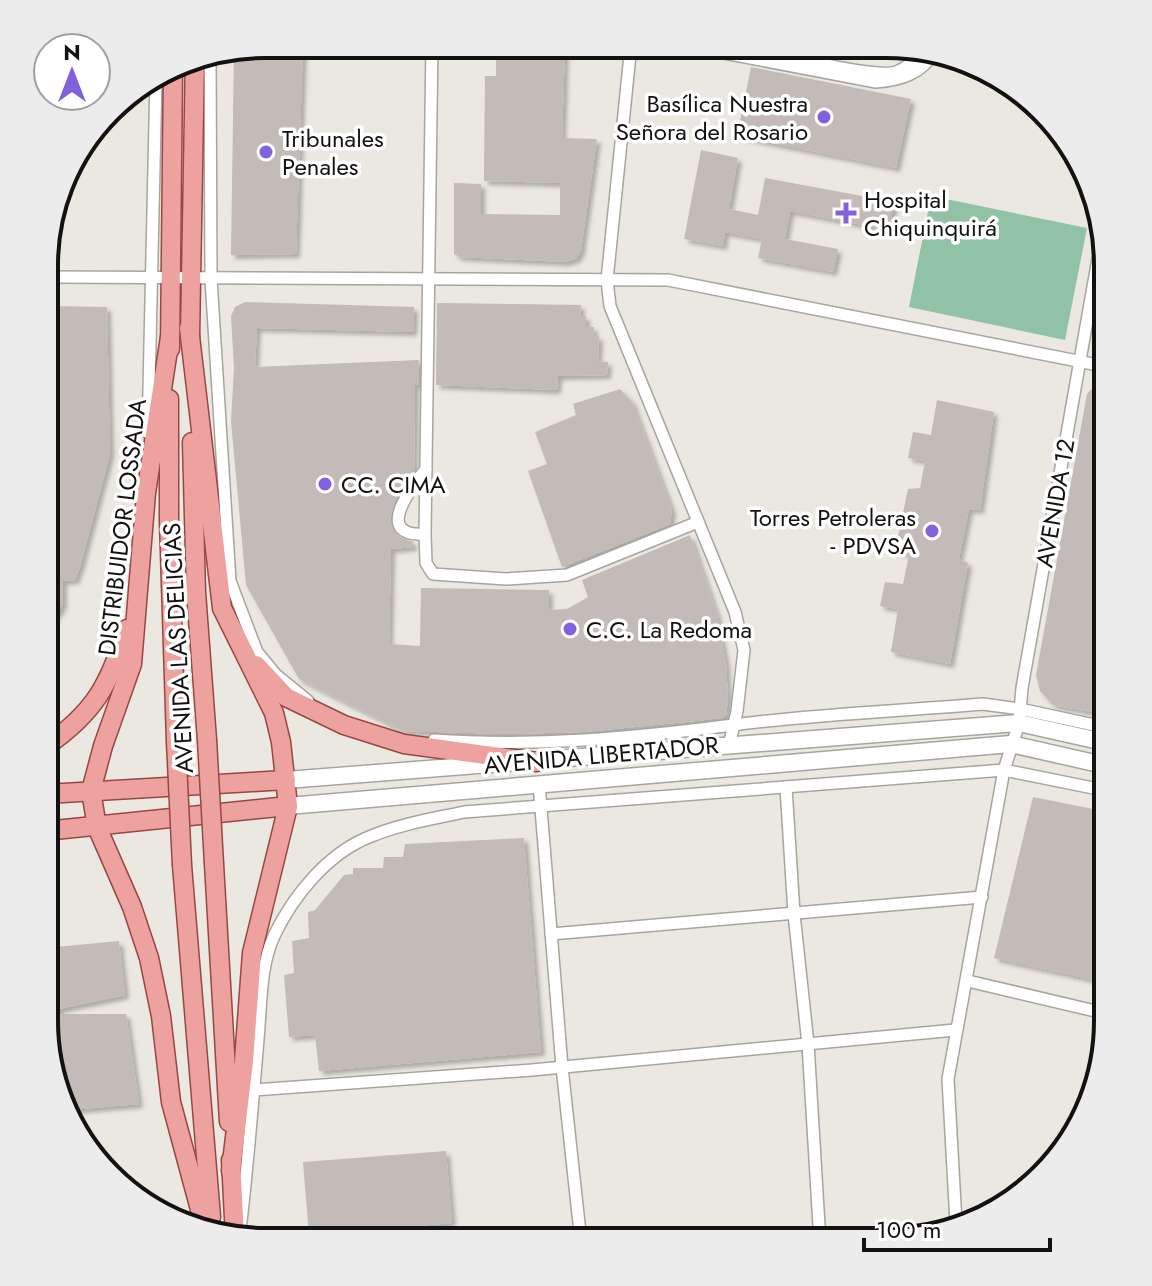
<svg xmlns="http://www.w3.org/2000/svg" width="1152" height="1286" font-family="Jost,sans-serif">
	<defs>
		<filter id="shadow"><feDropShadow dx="4" dy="4" stdDeviation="2" flood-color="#0004"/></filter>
	</defs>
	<rect width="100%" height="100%" fill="#ebe8e1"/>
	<path fill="#91c2a5" d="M931 196 1087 228 1065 340 909 307Z"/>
	<g fill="#c2bbb8" filter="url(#shadow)">
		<path d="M265 44H303L296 254 231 255 234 49Z"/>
		<path d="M496 45H565L562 138 597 139 581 250 577 258 566 262 460 257 454 254V183L481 184V214L560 215V183L484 181 485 76H496Z"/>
		<path d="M751 67 911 99 896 168 737 136Z"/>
		<path d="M701 150 738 158 729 209 758 215 765 178 894 202 889 230 790 211 785 239 838 249 833 272 758 258 762 239 725 232 723 246 684 239Z"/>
		<path d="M245 302 414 307 413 332 257 328 255 367 419 360V385L415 384 414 471 397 495 390 519 396 535 413 542V547L391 549 389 644 420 646 421 588 549 590V610L567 609 588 597 582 580 690 535 717 615 726 664 728 698 726 715 722 718 695 721 583 732 509 734 403 731 299 679 246 585 231 421 234 368 231 316 235 307Z"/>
		<path d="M437 303 581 305 580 316H586V326L594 327 593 337 599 336 598 361 608 362 607 375 558 376 557 390 436 385Z"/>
		<path d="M48 306 107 307 110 454 80 567 75 580 63 581V604L46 632Z"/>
		<path d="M1097 383H1108V715L1053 705 1040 691 1036 675 1087 394Z"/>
		<path d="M620 389 632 402 672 510 670 524 562 567 528 471 547 464 535 432 576 415 573 404Z"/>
		<path d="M937 400 994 412 980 510 969 509 959 559 968 563 950 664 891 652 898 609 880 606 885 582 903 584 909 555 895 551 908 489 920 488 925 461 908 458 913 432 931 435Z"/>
		<path d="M1033 797 1108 812V983L994 958Z"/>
		<path d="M524 838 541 1052 319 1071 315 1035 289 1037 284 975 294 973 292 941 309 938 308 912 315 910 344 875 353 874V868H383L384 857H403L405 844Z"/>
		<path d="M119 941 125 995 59 1009 60 1014H126L139 1104 70 1110 44 1035 45 948Z"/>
		<path d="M446 1151 452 1223 309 1235 303 1162Z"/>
	</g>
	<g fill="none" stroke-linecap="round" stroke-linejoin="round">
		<g stroke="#a8a49e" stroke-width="14">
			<g id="minor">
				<path d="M432 44 425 534 426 563 433 574 506 579 567 575 698 522"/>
				<path d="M631 45 607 280 610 306 735 612 744 650 737 711 729 746"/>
				<path d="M682 45 876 82C900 80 922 74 934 52"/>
				<path d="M761 51C788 56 876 79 896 72 908 68 918 58 926 49"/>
				<path d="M210 53 211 279 230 581 257 652 276 675 308 701"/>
				<path d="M48 277 668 280 1108 367"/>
				<path d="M148 433 156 78"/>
				<path d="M425 534C373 537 410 489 426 469"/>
				<path d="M434 740C535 747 633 738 733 725 815 714 900 711 983 704L1020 709 1108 728"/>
				<path d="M539 784 562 1067 581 1242"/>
				<path d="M786 787 794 914 808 1044 820 1242"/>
				<path d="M551 934 982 897"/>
				<path d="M968 981 1108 1014"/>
				<path d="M253 1090 532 1070 955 1030"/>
				<path d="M241 1222C248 1161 253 1100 258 1039 261 1008 260 965 274 936 293 896 327 854 369 837 400 824 432 819 464 812L1004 770 1108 791"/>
				<path d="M956 1223 948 1079 1004 770 1019 723 1022 688 1102 236"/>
			</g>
		</g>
		<g stroke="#a8a49e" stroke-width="19">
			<g id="secondary">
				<path d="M286 780 1019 723 1108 743"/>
				<path d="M288 806 1011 744 1108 766"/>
			</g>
		</g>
		<g stroke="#994744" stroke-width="21">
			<g id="primary">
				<path d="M189 328 222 608 274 713 281 742 288 806 252 953 244 1061 231 1171"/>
				<path d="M170 337 146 493 132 664 103 746 91 791 97 827 132 907 149 958 161 1016 171 1102 205 1228"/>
				<path d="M190 337 195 56"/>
				<path d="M170 349 173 68"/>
				<path d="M169 399V521L176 742"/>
				<path d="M192 442 196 592 207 740"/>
				<path d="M256 665 286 697 344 725 404 744 537 762"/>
				<path d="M46 746C95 712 109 685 127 629"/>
				<path d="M46 794 286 780"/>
				<path d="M45 831 288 806"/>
				<path d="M214 864 229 1122"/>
				<path d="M182 865 211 1217"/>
				<path d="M231 1160 235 1237"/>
			</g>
		</g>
		<use href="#minor" stroke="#fff" stroke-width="11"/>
		<use href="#secondary" stroke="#fff" stroke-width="16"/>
		<use href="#primary" stroke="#eda2a0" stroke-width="18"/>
		<g stroke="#994744" stroke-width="21" stroke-linecap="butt">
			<g id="primary-bridge">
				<path d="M207 740 214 864"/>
				<path d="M176 742 182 865"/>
			</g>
		</g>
		<use href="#primary-bridge" stroke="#eda2a0" stroke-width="18"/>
	</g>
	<g fill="#8161dc" stroke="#fff" stroke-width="3">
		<circle cx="824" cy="117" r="8"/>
		<circle cx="266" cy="152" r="8"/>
		<path d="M842 201h8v8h8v8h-8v8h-8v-8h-8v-8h8z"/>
		<circle cx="325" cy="484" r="8"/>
		<circle cx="932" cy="531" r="8"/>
		<circle cx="570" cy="629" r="8"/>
	</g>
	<g text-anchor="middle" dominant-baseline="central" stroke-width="7" stroke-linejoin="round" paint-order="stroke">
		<g font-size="24" fill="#141210" stroke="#fff" text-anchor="start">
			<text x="808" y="103" text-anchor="end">Basílica Nuestra<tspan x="808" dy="28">Señora del Rosario</tspan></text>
			<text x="282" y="138">Tribunales<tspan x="282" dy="28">Penales</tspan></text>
			<text x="864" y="199">Hospital<tspan x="864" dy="28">Chiquinquirá</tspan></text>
			<text x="341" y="484">CC. CIMA</text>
			<text x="916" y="517" text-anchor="end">Torres Petroleras<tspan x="916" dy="28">- PDVSA</tspan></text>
			<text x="586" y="629">C.C. La Redoma</text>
		</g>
		<g font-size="24" fill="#141210" stroke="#fff">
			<text transform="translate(1055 503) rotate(-80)">AVENIDA 12</text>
			<text transform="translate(122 527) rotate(-83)">DISTRIBUIDOR LOSSADA</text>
			<text transform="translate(178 648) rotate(-93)">AVENIDA LAS DELICIAS</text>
			<text transform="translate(601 755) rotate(-5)">AVENIDA LIBERTADOR</text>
		</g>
	</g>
	<path d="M0 0H1152V1286H0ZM265 58H887A207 207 0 0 1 1094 265V1021A207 207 0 0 1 887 1228H265A207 207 0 0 1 58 1021V265A207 207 0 0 1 265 58Z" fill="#ececec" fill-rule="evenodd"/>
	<path fill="none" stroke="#141210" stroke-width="4" d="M265 58H887A207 207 0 0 1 1094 265V1021A207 207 0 0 1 887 1228H265A207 207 0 0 1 58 1021V265A207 207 0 0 1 265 58Z"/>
	<g transform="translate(72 72)"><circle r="38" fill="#ffffff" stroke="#a1a09f" stroke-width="2"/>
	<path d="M0-6L14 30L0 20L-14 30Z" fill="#8161dc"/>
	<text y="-12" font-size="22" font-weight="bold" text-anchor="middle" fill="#141210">N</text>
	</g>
	<path d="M864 1238v12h186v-12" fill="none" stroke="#141210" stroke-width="4"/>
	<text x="876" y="1238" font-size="24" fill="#141210" stroke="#ffffff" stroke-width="6" paint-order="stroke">100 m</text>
</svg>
